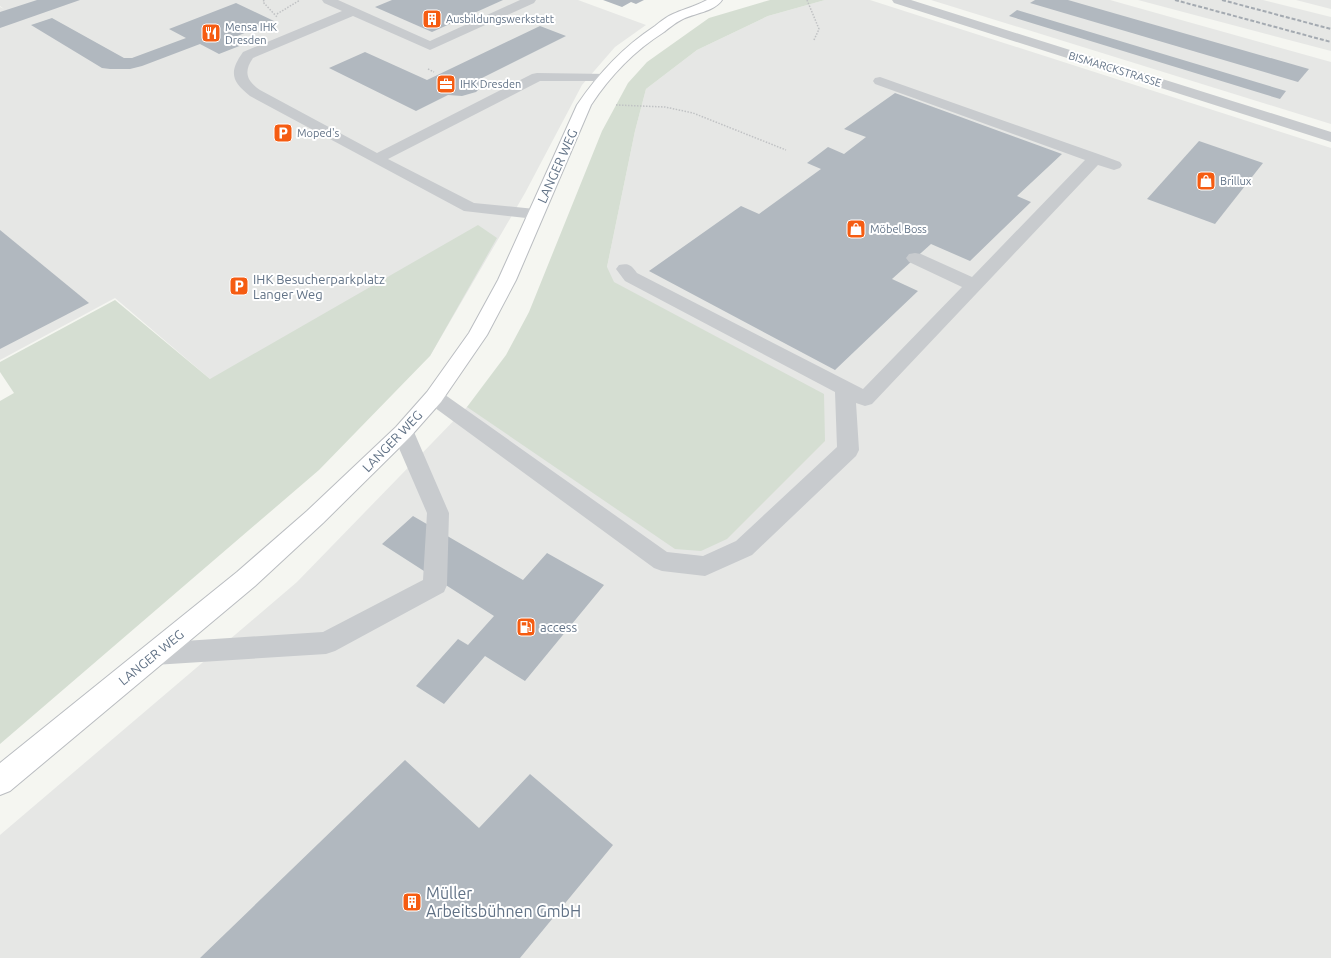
<svg xmlns="http://www.w3.org/2000/svg" width="1331" height="958" font-family="Ubuntu,sans-serif">
	<rect width="100%" height="100%" fill="#f5f6f1"/>
	<g fill="#e6e7e5">
		<path d="M0 0H578L646 25 615 47 582 85 525 193 430 356 210 379 115 298 0 360V7L4 9 0 6Z"/>
		<path d="M825 0H870L1331 148V958H0V835L297 582 467 407 607 267 635 131 646 89 697 50 768 16Z"/>
		<path d="M931 0H1110L1331 62V124Z"/>
		<path d="M1138 0H1263L1331 17V51Z"/>
		<path d="M1296 0H1331V9Z"/>
	</g>
	<g fill="#d5ded2">
		<path d="M770 0H825L768 16 697 50 646 89 635 131 607 267 614 282 824 394 825 441 727 539 701 551 675 549 467 407 506 355 529 312 602 131 628 83 647 62 709 18Z"/>
		<path d="M478 225 497 238 430 356 319 470 0 744V401L14 393 0 372V362L115 300 210 379Z"/>
	</g>
	<g fill="#b1b8bf">
		<path d="M37 0H80L0 28V12Z"/>
		<path d="M392 0H503L432 32 375 7Z"/>
		<path d="M603 0H644L636 4 631 2 622 7Z"/>
		<path d="M1035 0H1068L1309 69 1298 82 1030 3Z"/>
		<path d="M236 3 274 21 230 39 242 45 219 54 200 44 142 66 130 69H110L102 68 31 25 52 18 124 58H132L186 38 169 29Z"/>
		<path d="M1017 10 1286 91 1280 99 1009 16Z"/>
		<path d="M540 26 566 36 480 79 483 82V85L476 92 462 96 448 95 416 111 329 68 365 52 427 80Z"/>
		<path d="M895 93 1062 154 1017 196 1031 202 970 261 931 244 892 279 918 291 835 370 649 271 741 206 759 214 821 169 807 163 828 147 844 154 866 137 844 129Z"/>
		<path d="M1199 141 1263 163 1215 224 1147 199Z"/>
		<path d="M0 230 89 303 0 349Z"/>
		<path d="M413 516 523 580 547 553 604 585 525 681 485 656 444 704 416 686 458 639 468 645 494 616 382 544Z"/>
		<path d="M405 760 479 828 530 774 613 845 520 958H200Z"/>
	</g>
	<g fill="none" stroke-linecap="round" stroke-linejoin="round">
		<g stroke="#babdc1" stroke-width="2">
			<path id="major" d="M707 0H722C714 12 694 13 681 20 675 23 669 28 664 32 634 51 610 76 591 105L516 280 487 335 441 402 410 437 323 523 255 586 10 791 0 795V763L237 572 307 511 396 427 427 392 469 333 498 280 577 105C598 74 623 47 655 26 660 22 666 17 673 14 684 9 696 6 707 0Z"/>
		</g>
		<g stroke="#c0c2c4" stroke-width="1.5" stroke-dasharray="1.5 1.5" stroke-linecap="butt">
			<path d="M264 0 263 2 277 17"/>
			<path d="M807 0 819 29 814 40"/>
			<path d="M277 14 300 0"/>
			<path d="M428 69 434 72"/>
			<path d="M616 105 665 107 693 113 786 150"/>
		</g>
		<g fill="#c8cbce" fill-rule="evenodd">
			<path d="M322 0H338L430 41 520 0H536L534 3 430 50 353 16 253 58C243 72 247 81 260 90L377 153 532 74 537 73 609 74 611 77 609 80 604 81H540L388 159 474 203 535 209 541 210 543 214 541 218 535 219 464 211 250 96C231 81 229 72 243 52L342 11 324 3Z"/>
			<path d="M892 0H911L1331 132V142L894 3Z"/>
			<path d="M880 77 1101 155 1120 162 1122 165 1120 168 1114 170 1098 165 872 404 865 406 856 403 859 450 856 456 752 555 705 576 662 571 654 568 427 402 424 397 427 392 434 390 441 392 667 552 703 556 736 541 837 447 835 392 625 281 616 269 619 265C629 263 631 265 637 273L863 389 962 287 909 262 906 258 909 254 915 253 921 254 972 277 1085 160 875 84 873 81 875 78Z"/>
			<path d="M403 424 410 427 414 432 449 513 447 585 444 592 335 651 326 654 154 665 145 662 141 654 145 646 154 643 323 632 423 580 427 513 392 432 396 427Z"/>
		</g>
		<use href="#major" fill="#fff" fill-rule="evenodd"/>
		<g stroke="#a4aab1" stroke-width="2" stroke-dasharray="4 2" stroke-linecap="butt">
			<path d="M1175 0 1331 42"/>
			<path d="M1222 0 1331 29"/>
		</g>
	</g>
	<defs>
		<g id="building-square" transform="scale(1)"><rect x="-9" y="-9" width="18" height="18" rx="4" fill="#f55c12" stroke="#fff"/><path d="M-4-6H4V6H1V3H-1V6H-4ZM-2.5-4.3h1.7v1.8h-1.7ZM.8-4.3h1.7v1.8H.8ZM-2.5-1h1.7V.8h-1.7ZM.8-1h1.7V.8H.8Z" fill="#fff"/></g>
		<g id="restaurant-square" transform="scale(1)"><rect x="-9" y="-9" width="18" height="18" rx="4" fill="#f55c12" stroke="#fff"/><path d="M-5-6h1v4h1v-4h1v4h1v-4h1v5L-1.5 .5V6h-2V.5L-5-1ZM5-6V6H3V1.5H1.5Q1.5-4 5-6Z" fill="#fff"/></g>
		<g id="office-square" transform="scale(1)"><rect x="-9" y="-9" width="18" height="18" rx="4" fill="#f55c12" stroke="#fff"/><path d="M-6-3h4V-5.5h4V-3h4V5H-6ZM-1-4.5V-3h2v-1.5ZM-6 0V1H6V0Z" fill="#fff"/></g>
		<g id="parking-square" transform="scale(1)"><rect x="-9" y="-9" width="18" height="18" rx="4" fill="#f55c12" stroke="#fff"/><path d="M-3.5-5.5H1a3.5 3.5 0 0 1 0 7H-1V5.5H-3.5ZM-1-3.4V-.6H.8a1.4 1.4 0 0 0 0-2.8Z" fill="#fff"/></g>
		<g id="shop-square" transform="scale(1)"><rect x="-9" y="-9" width="18" height="18" rx="4" fill="#f55c12" stroke="#fff"/><path d="M-5-2.5h2.3a2.7 3.5 0 0 1 5.4 0H5L5.5 6h-11ZM-1.5-2.5h3a1.5 2.3 0 0 0-3 0Z" fill="#fff"/></g>
		<g id="fuel-square" transform="scale(1)"><rect x="-9" y="-9" width="18" height="18" rx="4" fill="#f55c12" stroke="#fff"/><path d="M-5.5-6h7V0h2V4h1.3V-2.5L3-4.5l.8-.8L6-3V5H2.5V1h-1V6h-7ZM-4.2-4.7v3.2H.2V-4.7Z" fill="#fff"/></g>
	</defs>
	<g fill-rule="evenodd">
		<use href="#building-square" x="432" y="19"/>
		<use href="#restaurant-square" x="211" y="33"/>
		<use href="#office-square" x="446" y="84"/>
		<use href="#parking-square" x="283" y="133"/>
		<use href="#shop-square" x="1206" y="181"/>
		<use href="#shop-square" x="856" y="229"/>
		<use href="#parking-square" x="239" y="286"/>
		<use href="#fuel-square" x="526" y="627"/>
		<use href="#building-square" x="412" y="902"/>
	</g>
	<g text-anchor="middle" dominant-baseline="central" stroke-width="4" stroke-linejoin="round" paint-order="stroke">
		<g font-size="11" fill="#617286" stroke="#fff" text-anchor="start">
			<text x="446" y="19">Ausbildungswerkstatt</text>
			<text x="225" y="27">Mensa IHK<tspan x="225" dy="13">Dresden</tspan></text>
			<text x="460" y="84">IHK Dresden</text>
			<text x="297" y="133">Moped's</text>
			<text x="1220" y="181">Brillux</text>
			<text x="870" y="229">Möbel Boss</text>
		</g>
		<g font-size="11" fill="#617286" stroke="#fff">
			<text transform="translate(1115 69) rotate(17)">BISMARCKSTRASSE</text>
		</g>
		<g font-size="13" fill="#617286" stroke="#fff">
			<text transform="translate(557 166) rotate(-66)">LANGER WEG</text>
			<text transform="translate(392 441) rotate(-46)">LANGER WEG</text>
			<text transform="translate(151 657) rotate(-39)">LANGER WEG</text>
		</g>
		<g font-size="13" fill="#617286" stroke="#fff" text-anchor="start">
			<text x="253" y="279">IHK Besucherparkplatz<tspan x="253" dy="15">Langer Weg</tspan></text>
			<text x="540" y="627">access</text>
		</g>
		<g font-size="16" fill="#617286" stroke="#fff" text-anchor="start">
			<text x="426" y="893">Müller<tspan x="426" dy="18">Arbeitsbühnen GmbH</tspan></text>
		</g>
	</g>
</svg>
